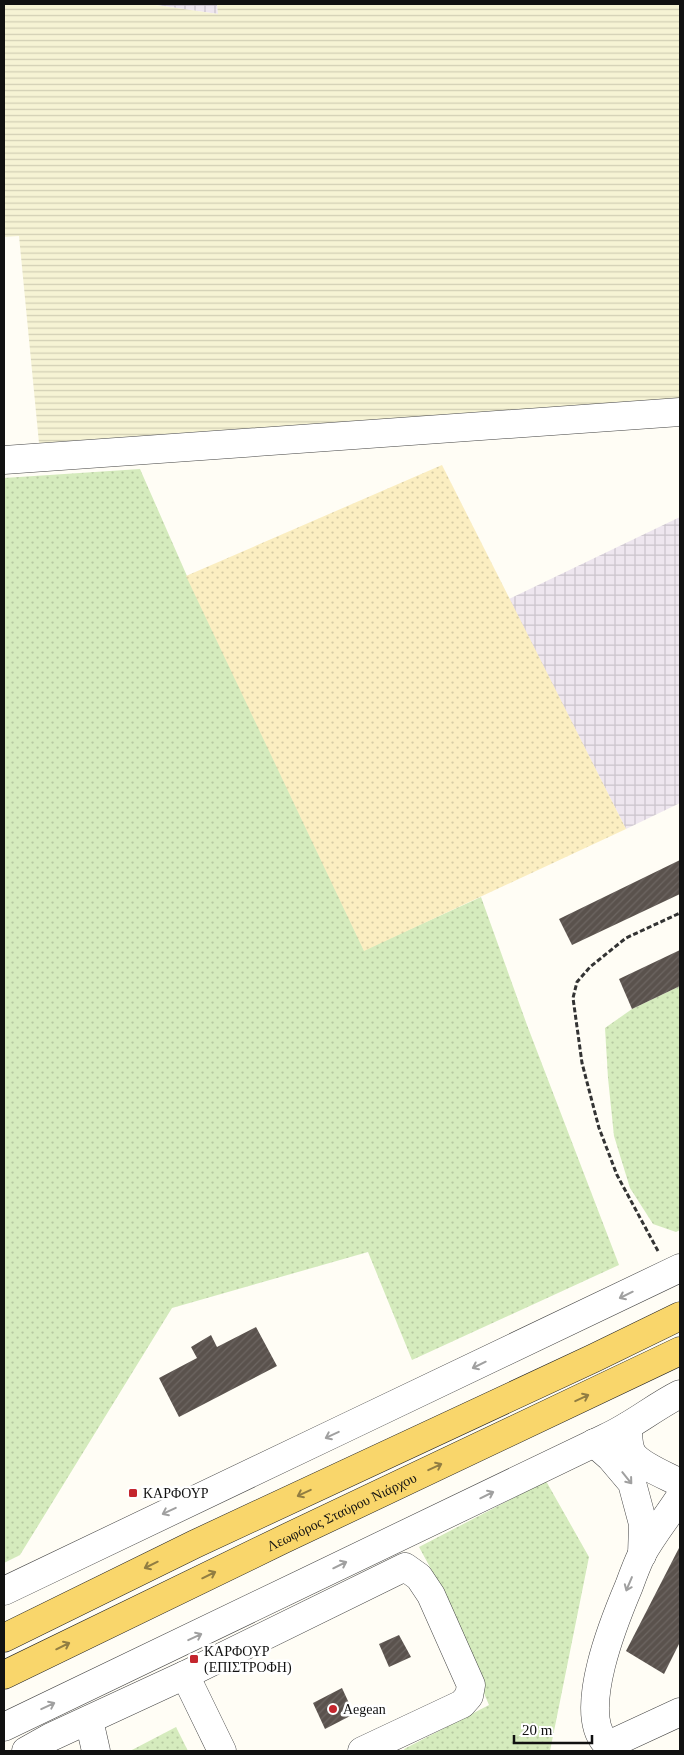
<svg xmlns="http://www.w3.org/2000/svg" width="684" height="1755" font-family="Georgia,serif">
	<defs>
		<pattern id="industrial-grid" width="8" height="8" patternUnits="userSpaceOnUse" patternTransform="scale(1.25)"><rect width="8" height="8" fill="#eee6ef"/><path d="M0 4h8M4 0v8" fill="none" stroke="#cbc4cc"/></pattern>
		<pattern id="farmland-rules" width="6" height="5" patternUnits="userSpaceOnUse" patternTransform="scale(1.25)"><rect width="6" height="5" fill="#f6f3d4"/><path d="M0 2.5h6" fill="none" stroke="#d2cfb5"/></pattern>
		<pattern id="grass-dots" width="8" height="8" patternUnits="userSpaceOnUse" patternTransform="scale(1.25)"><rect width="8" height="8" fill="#d5ebbd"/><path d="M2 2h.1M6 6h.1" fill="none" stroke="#b6c8a1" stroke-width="1.8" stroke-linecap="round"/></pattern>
		<pattern id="sand-dots" width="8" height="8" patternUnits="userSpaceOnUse" patternTransform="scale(1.25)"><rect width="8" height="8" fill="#fbeec1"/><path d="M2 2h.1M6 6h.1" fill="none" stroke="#d6cba5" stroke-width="1.8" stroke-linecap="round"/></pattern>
		<pattern id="building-hatch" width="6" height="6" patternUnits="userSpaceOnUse" patternTransform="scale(1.25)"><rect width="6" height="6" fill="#5a524d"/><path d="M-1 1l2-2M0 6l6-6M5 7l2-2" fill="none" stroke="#6d6662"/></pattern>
	</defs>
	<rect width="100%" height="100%" fill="#fffdf5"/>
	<g fill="url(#industrial-grid)">
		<path d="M149 4H217L218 14Z"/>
		<path d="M680 517V803L626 829 509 599Z"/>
	</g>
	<path fill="url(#farmland-rules)" d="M4 4H149L218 14 217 4H680V398L39 443 19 236 4 237Z"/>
	<g fill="url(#grass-dots)">
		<path d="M140 469 187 576 364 950 481 897 527 1025 619 1265 412 1360 368 1252 172 1308 20 1555 4 1563V478Z"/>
		<path d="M680 986V1230L676 1232 653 1224 630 1188 614 1136 608 1078 605 1028 632 1009Z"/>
		<path d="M546 1481 589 1557 550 1751H405L404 1749 489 1705 431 1569 419 1547Z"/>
		<path d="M176 1727 188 1751H130Z"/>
	</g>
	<path fill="url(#sand-dots)" d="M442 465 626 829 364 951 186 576Z"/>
	<g fill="url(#building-hatch)">
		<path d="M680 860V894L572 945 559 919Z"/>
		<path d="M680 950V986L632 1009 619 979Z"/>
		<path d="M256 1327 277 1366 179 1417 159 1378 197 1358 191 1347 211 1335 217 1347Z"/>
		<path d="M680 1546V1642L664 1674 626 1651Z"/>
		<path d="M399 1635 411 1657 389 1667 379 1644Z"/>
		<path d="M342 1688 354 1714 325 1729 313 1703Z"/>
	</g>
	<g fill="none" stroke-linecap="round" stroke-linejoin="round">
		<g stroke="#444" stroke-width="29">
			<g id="minor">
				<path d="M4 460 680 412"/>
				<path d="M628 1426C628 1435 628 1450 635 1457 646 1468 667 1476 680 1483"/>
				<path d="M594 1443 610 1457 632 1483 643 1524 642 1555"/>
				<path d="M680 1497C668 1516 653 1534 642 1554 637 1564 633 1575 629 1586 615 1619 577 1711 605 1742L613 1743 680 1712"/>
				<path d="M4 1591C229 1482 455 1377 680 1268"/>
				<path d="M185 1675 222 1751"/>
				<path d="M89 1720 96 1751"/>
				<path d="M4 1727C205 1632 404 1533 605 1438 632 1426 654 1407 680 1394"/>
				<path d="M26 1751 51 1737 185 1675 405 1567 419 1577 431 1595 471 1685 469 1696 462 1704 362 1751"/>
			</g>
		</g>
		<g stroke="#222" stroke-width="29">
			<g id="major">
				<path d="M4 1638 195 1544 594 1358 680 1316"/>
				<path id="s1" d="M4 1675 282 1540 680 1351"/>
			</g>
		</g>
		<path stroke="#333" stroke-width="3" stroke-dasharray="5 2.5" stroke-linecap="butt" d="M658 1251 617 1175 599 1128 582 1063 573 998 577 982 590 967 626 938 680 913"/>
		<use href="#minor" stroke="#fff" stroke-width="28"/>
		<use href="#major" stroke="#f9d66b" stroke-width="28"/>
	</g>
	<defs><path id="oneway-shaft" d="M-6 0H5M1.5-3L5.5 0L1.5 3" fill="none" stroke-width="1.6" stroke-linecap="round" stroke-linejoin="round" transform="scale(1.25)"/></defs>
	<g stroke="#a0a0a0">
		<use href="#oneway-shaft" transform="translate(626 1295) rotate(154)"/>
		<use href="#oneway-shaft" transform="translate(479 1365) rotate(154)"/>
		<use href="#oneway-shaft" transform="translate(332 1435) rotate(155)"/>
		<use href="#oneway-shaft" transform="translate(627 1478) rotate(51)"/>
		<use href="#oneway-shaft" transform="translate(487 1495) rotate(-26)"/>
		<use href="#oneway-shaft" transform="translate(169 1511) rotate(155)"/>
		<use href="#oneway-shaft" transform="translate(340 1565) rotate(-26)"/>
		<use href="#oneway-shaft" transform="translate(629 1584) rotate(113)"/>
		<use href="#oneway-shaft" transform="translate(195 1637) rotate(-25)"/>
		<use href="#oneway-shaft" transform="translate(48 1706) rotate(-25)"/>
	</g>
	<g stroke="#917d42">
		<use href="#oneway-shaft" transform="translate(582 1398) rotate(-25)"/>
		<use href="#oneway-shaft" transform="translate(435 1467) rotate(-25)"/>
		<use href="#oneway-shaft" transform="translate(304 1493) rotate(155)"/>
		<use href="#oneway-shaft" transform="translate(151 1565) rotate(154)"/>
		<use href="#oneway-shaft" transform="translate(209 1575) rotate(-26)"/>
		<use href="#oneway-shaft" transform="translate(63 1646) rotate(-26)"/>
	</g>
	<g fill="#c4262e" stroke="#fff" stroke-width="2">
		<rect x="128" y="1488" width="10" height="10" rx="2.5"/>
		<rect x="189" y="1654" width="10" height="10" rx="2.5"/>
		<circle cx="333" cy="1709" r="5"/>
	</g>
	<g text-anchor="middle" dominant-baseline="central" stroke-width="5" stroke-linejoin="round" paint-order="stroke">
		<g font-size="14" fill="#111" stroke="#fff" text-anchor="start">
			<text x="143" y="1493">ΚΑΡΦΟΥΡ</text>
			<text x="204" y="1651">ΚΑΡΦΟΥΡ<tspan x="204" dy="16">(ΕΠΙΣΤΡΟΦΗ)</tspan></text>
			<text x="343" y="1709">Aegean</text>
		</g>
		<g font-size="14" fill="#111" stroke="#fff">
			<text stroke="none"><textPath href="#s1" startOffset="375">Λεωφόρος Σταύρου Νιάρχου</textPath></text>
		</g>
	</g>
	<rect width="684" height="1755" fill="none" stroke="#111111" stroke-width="10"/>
	<path d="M514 1735v8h78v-8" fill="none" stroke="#111111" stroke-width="2.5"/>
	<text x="522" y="1735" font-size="15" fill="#111111" stroke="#ffffff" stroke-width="4" paint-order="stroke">20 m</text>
</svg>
